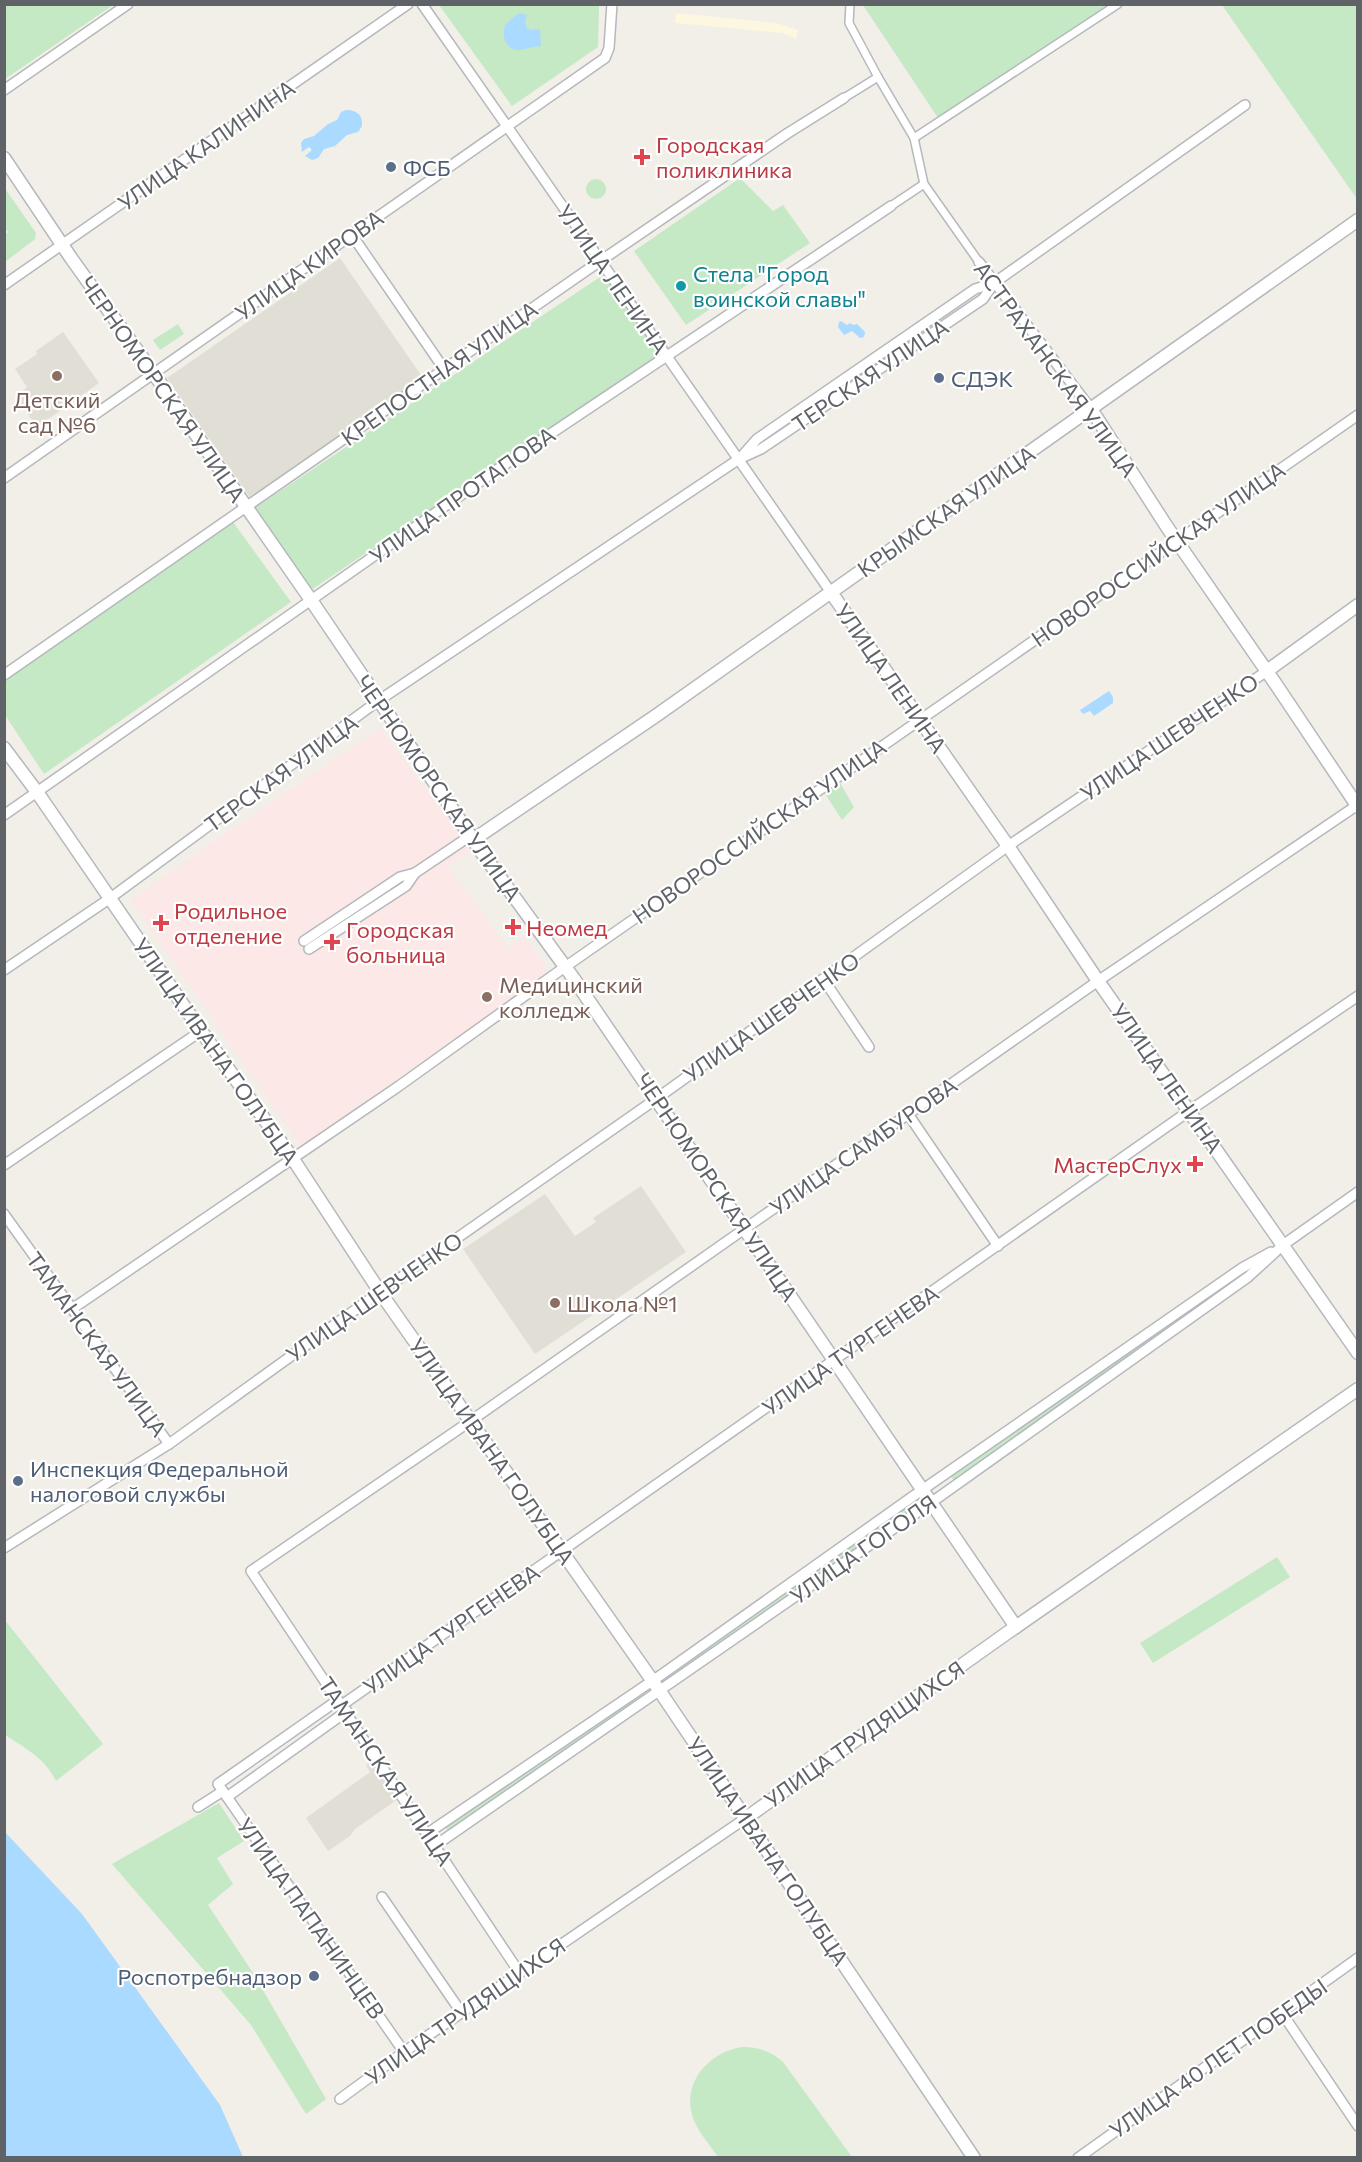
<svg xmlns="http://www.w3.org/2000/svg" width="1362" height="2162" font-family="Commissioner,sans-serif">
	<rect width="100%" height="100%" fill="#f1efe8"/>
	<path fill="#fef7e0" d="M676 13 776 23 798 30 796 39 783 33 675 23Z"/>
	<g fill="#e1ded6">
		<path d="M340 258 423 378 250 498 167 378Z"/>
		<path d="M63 332 99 383 37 427 15 396 27 387 15 369 37 354 36 351Z"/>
		<path d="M641 1186 686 1252 535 1354 463 1249 545 1194 575 1236 596 1222 593 1218Z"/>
		<path d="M373 1761 398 1799 355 1829 350 1836 328 1851 306 1818 370 1772 366 1765Z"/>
	</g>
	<path fill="#fce8e6" d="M380 728 472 851 447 866 508 948 524 936 549 974 301 1146 130 900Z"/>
	<g fill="#c5e8c5">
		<path d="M5 4H113V5L5 79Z"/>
		<path d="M439 5H599L598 47 512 106Z"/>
		<path d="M863 5H1118L940 121Z"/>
		<path d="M1222 5H1357V199Z"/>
		<path d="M740 178 773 211 783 205 810 243 686 325 634 251Z"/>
		<circle cx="596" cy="189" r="10"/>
		<path d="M4 187 36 233 35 239 5 262V235L8 232 5 228Z"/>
		<path d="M603 275 660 355 311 590 255 508Z"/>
		<path d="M178 324 184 334 160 350 153 340Z"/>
		<path d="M233 522 291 602 44 774 5 715V680Z"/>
		<path d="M839 781 854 807 842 820 824 792Z"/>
		<path d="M1245 1268 1249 1274 955 1482 950 1475Z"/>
		<path d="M903 1507 908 1514 671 1681 666 1674Z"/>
		<path d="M1277 1557 1290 1577 1153 1663 1140 1643Z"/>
		<path d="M4 1619 103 1744 56 1781C45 1758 25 1748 5 1735Z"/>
		<path d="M638 1693 643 1699 449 1833 444 1825Z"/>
		<path d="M219 1803 244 1841 217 1858 233 1884 208 1905 253 1973 326 2099 306 2114 251 2025 112 1864Z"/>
		<path d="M742 2047C758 2047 771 2051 783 2062L852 2157H718C710 2145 698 2132 693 2118 681 2083 709 2052 742 2047Z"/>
	</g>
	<g fill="#aadaff">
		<path d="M520 13 527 15 525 21 527 28 531 30 540 29 541 46C534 46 524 50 517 50 506 49 501 35 505 26 508 21 515 16 520 13Z"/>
		<path d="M346 110C357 110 363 115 362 126L358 132 347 135 335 146 324 149 318 158 312 160 305 156 312 150 309 147 302 152 301 143 304 139 314 136 328 124 337 120 341 112Z"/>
		<path d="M841 321 847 325 850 323 853 325 857 324 865 332 864 337 860 338 852 331 844 335 838 327 839 322Z"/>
		<path d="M1109 691 1113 697V703L1094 716 1090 711 1083 714 1080 710Z"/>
		<path d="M4 1831 82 1914 220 2105 243 2157H5Z"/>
	</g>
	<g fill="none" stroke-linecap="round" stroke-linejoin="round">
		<g stroke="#b5b8bc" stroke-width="10">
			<g id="pedestrian">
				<path d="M850 4 849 23 878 77 914 138 924 184 979 262"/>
				<path d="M844 98 878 77"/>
				<path d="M914 138 1118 4"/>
				<path d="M891 206 924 184"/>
			</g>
		</g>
		<g stroke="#b5b8bc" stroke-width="12">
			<g id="minor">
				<path d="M422 4C558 200 695 395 830 591"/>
				<path d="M4 90 128 4"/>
				<path d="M352 235 444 369"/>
				<path d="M979 262 1091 409"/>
				<path d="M4 285 408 4"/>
				<path d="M742 456 757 439 975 289 994 283 1245 105"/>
				<path d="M4 478 605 58 609 48 612 4"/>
				<path d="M4 675 590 268 788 133 844 98"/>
				<path d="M4 815 501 467 891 206"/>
				<path d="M304 941 400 877 415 873 470 836"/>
				<path d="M309 949 406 886 415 873"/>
				<path d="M4 970 109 899 378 701 739 459 761 449 983 299 994 283"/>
				<path d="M824 980 869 1047"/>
				<path d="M908 1114 998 1246"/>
				<path d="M4 1165 201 1031"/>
				<path d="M4 1214 169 1444"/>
				<path d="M72 1309 399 1086 555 974 1358 415"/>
				<path d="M4 1548 169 1444 380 1292 656 1099 1008 846 1267 671"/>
				<path d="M338 1700 218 1784 404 2052"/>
				<path d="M342 1705 1189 1111 1358 996"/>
				<path d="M227 1797 347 1711"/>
				<path d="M198 1807 223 1791"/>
				<path d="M428 1833 661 1675 912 1497 1242 1268 1271 1252"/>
				<path d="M436 1845 932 1502 1248 1277 1283 1245 1358 1192"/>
				<path d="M382 1897 461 2012"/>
				<path d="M519 1972 251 1571 472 1420 1098 981 1356 806"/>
				<path d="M1282 2013 1358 2126"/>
				<path d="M340 2099 404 2052 746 1818"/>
				<path d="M1078 2158 1358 1958"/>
			</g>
		</g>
		<g stroke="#b5b8bc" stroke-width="15">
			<g id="tertiary">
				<path d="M4 158 71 258 154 374 311 600 480 850 574 979 1016 1627"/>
				<path d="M1091 409 1167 527 1275 683 1358 807"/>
				<path d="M830 591 1008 846 1098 981 1358 1353"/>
				<path d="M1267 671 1358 605"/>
				<path d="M4 748 37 792 201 1031 293 1159 380 1292 659 1690 974 2158"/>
				<path d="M473 840 657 715 1358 220"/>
				<path d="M746 1818 1007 1633 1358 1389"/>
			</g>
		</g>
		<use href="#pedestrian" stroke="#fff" stroke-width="7"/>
		<use href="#minor" stroke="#fff" stroke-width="9"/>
		<use href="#tertiary" stroke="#fff" stroke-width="12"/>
	</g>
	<g fill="#e0444e" stroke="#fff" stroke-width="2">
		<path d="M639 148h6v6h6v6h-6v6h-6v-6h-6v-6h6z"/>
		<path d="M158 914h6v6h6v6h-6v6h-6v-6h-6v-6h6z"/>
		<path d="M510 918h6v6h6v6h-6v6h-6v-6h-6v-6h6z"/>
		<path d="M329 933h6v6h6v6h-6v6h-6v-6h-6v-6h6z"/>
		<path d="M1192 1155h6v6h6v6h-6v6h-6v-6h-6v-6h6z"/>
	</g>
	<g fill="#5c6f8a" stroke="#fff" stroke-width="2">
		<circle cx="391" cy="167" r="6"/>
		<circle cx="939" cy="378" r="6"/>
		<circle cx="18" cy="1481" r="6"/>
		<circle cx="314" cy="1976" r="6"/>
	</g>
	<circle fill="#0f9aa8" stroke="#fff" stroke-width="2" cx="681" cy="286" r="6"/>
	<g fill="#8d6e63" stroke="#fff" stroke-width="2">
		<circle cx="57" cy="376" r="6"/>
		<circle cx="487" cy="997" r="6"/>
		<circle cx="555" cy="1303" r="6"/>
	</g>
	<g text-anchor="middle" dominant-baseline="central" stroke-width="4.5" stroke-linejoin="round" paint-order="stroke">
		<g font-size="22" fill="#be3a42" stroke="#fff" text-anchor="start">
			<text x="656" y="144">Городская<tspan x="656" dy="25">поликлиника</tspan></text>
			<text x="174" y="910">Родильное<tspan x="174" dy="25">отделение</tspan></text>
			<text x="526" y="927">Неомед</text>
			<text x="346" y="929">Городская<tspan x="346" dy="25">больница</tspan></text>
			<text x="1182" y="1164" text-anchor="end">МастерСлух</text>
		</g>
		<g font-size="22" fill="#5f6368" stroke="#fff">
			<text transform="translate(206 145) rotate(-35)">УЛИЦА КАЛИНИНА</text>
			<text transform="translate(309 265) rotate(-35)">УЛИЦА КИРОВА</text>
			<text transform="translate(613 279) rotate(55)">УЛИЦА ЛЕНИНА</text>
			<text transform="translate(1056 369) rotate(54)">АСТРАХАНСКАЯ УЛИЦА</text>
			<text transform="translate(439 373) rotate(-35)">КРЕПОСТНАЯ УЛИЦА</text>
			<text transform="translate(870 375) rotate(-34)">ТЕРСКАЯ УЛИЦА</text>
			<text transform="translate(163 389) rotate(55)">ЧЕРНОМОРСКАЯ УЛИЦА</text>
			<text transform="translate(462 495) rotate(-35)">УЛИЦА ПРОТАПОВА</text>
			<text transform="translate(946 511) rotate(-35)">КРЫМСКАЯ УЛИЦА</text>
			<text transform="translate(1158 554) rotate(-35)">НОВОРОССИЙСКАЯ УЛИЦА</text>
			<text transform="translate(891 678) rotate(55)">УЛИЦА ЛЕНИНА</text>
			<text transform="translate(1169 737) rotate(-34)">УЛИЦА ШЕВЧЕНКО</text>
			<text transform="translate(281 773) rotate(-36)">ТЕРСКАЯ УЛИЦА</text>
			<text transform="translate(439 788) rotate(55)">ЧЕРНОМОРСКАЯ УЛИЦА</text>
			<text transform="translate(759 831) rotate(-35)">НОВОРОССИЙСКАЯ УЛИЦА</text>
			<text transform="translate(771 1017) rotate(-35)">УЛИЦА ШЕВЧЕНКО</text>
			<text transform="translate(216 1051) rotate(55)">УЛИЦА ИВАНА ГОЛУБЦА</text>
			<text transform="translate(1167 1078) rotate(55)">УЛИЦА ЛЕНИНА</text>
			<text transform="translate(863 1146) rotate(-35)">УЛИЦА САМБУРОВА</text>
			<text transform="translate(717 1187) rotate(56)">ЧЕРНОМОРСКАЯ УЛИЦА</text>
			<text transform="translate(374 1297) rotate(-35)">УЛИЦА ШЕВЧЕНКО</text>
			<text transform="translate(97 1344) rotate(54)">ТАМАНСКАЯ УЛИЦА</text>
			<text transform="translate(850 1350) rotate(-35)">УЛИЦА ТУРГЕНЕВА</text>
			<text transform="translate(492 1451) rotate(55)">УЛИЦА ИВАНА ГОЛУБЦА</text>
			<text transform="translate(863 1549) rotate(-35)">УЛИЦА ГОГОЛЯ</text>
			<text transform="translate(451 1629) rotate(-35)">УЛИЦА ТУРГЕНЕВА</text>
			<text transform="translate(864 1734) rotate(-35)">УЛИЦА ТРУДЯЩИХСЯ</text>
			<text transform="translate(386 1771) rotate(56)">ТАМАНСКАЯ УЛИЦА</text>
			<text transform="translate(768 1851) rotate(56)">УЛИЦА ИВАНА ГОЛУБЦА</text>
			<text transform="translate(311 1918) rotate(55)">УЛИЦА ПАПАНИНЦЕВ</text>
			<text transform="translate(465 2011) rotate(-35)">УЛИЦА ТРУДЯЩИХСЯ</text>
			<text transform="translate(1218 2058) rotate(-35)">УЛИЦА 40 ЛЕТ ПОБЕДЫ</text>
		</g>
		<g font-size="22" fill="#4e5e75" stroke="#fff" text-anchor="start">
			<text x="403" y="167">ФСБ</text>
			<text x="951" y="378">СДЭК</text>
			<text x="30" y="1468">Инспекция Федеральной<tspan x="30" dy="25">налоговой службы</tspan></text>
			<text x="302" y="1976" text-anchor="end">Роспотребнадзор</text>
		</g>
		<g font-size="22" fill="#0d838f" stroke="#fff" text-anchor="start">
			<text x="693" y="273">Стела "Город<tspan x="693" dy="25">воинской славы"</tspan></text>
		</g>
		<g font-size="22" fill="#785e54" stroke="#fff" text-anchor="start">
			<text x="57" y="399" text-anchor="middle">Детский<tspan x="57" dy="25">сад №6</tspan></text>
			<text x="499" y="984">Медицинский<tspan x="499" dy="25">колледж</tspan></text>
			<text x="567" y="1303">Школа №1</text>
		</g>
	</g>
	<rect width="1362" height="2162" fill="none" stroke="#5f6368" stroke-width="12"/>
</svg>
